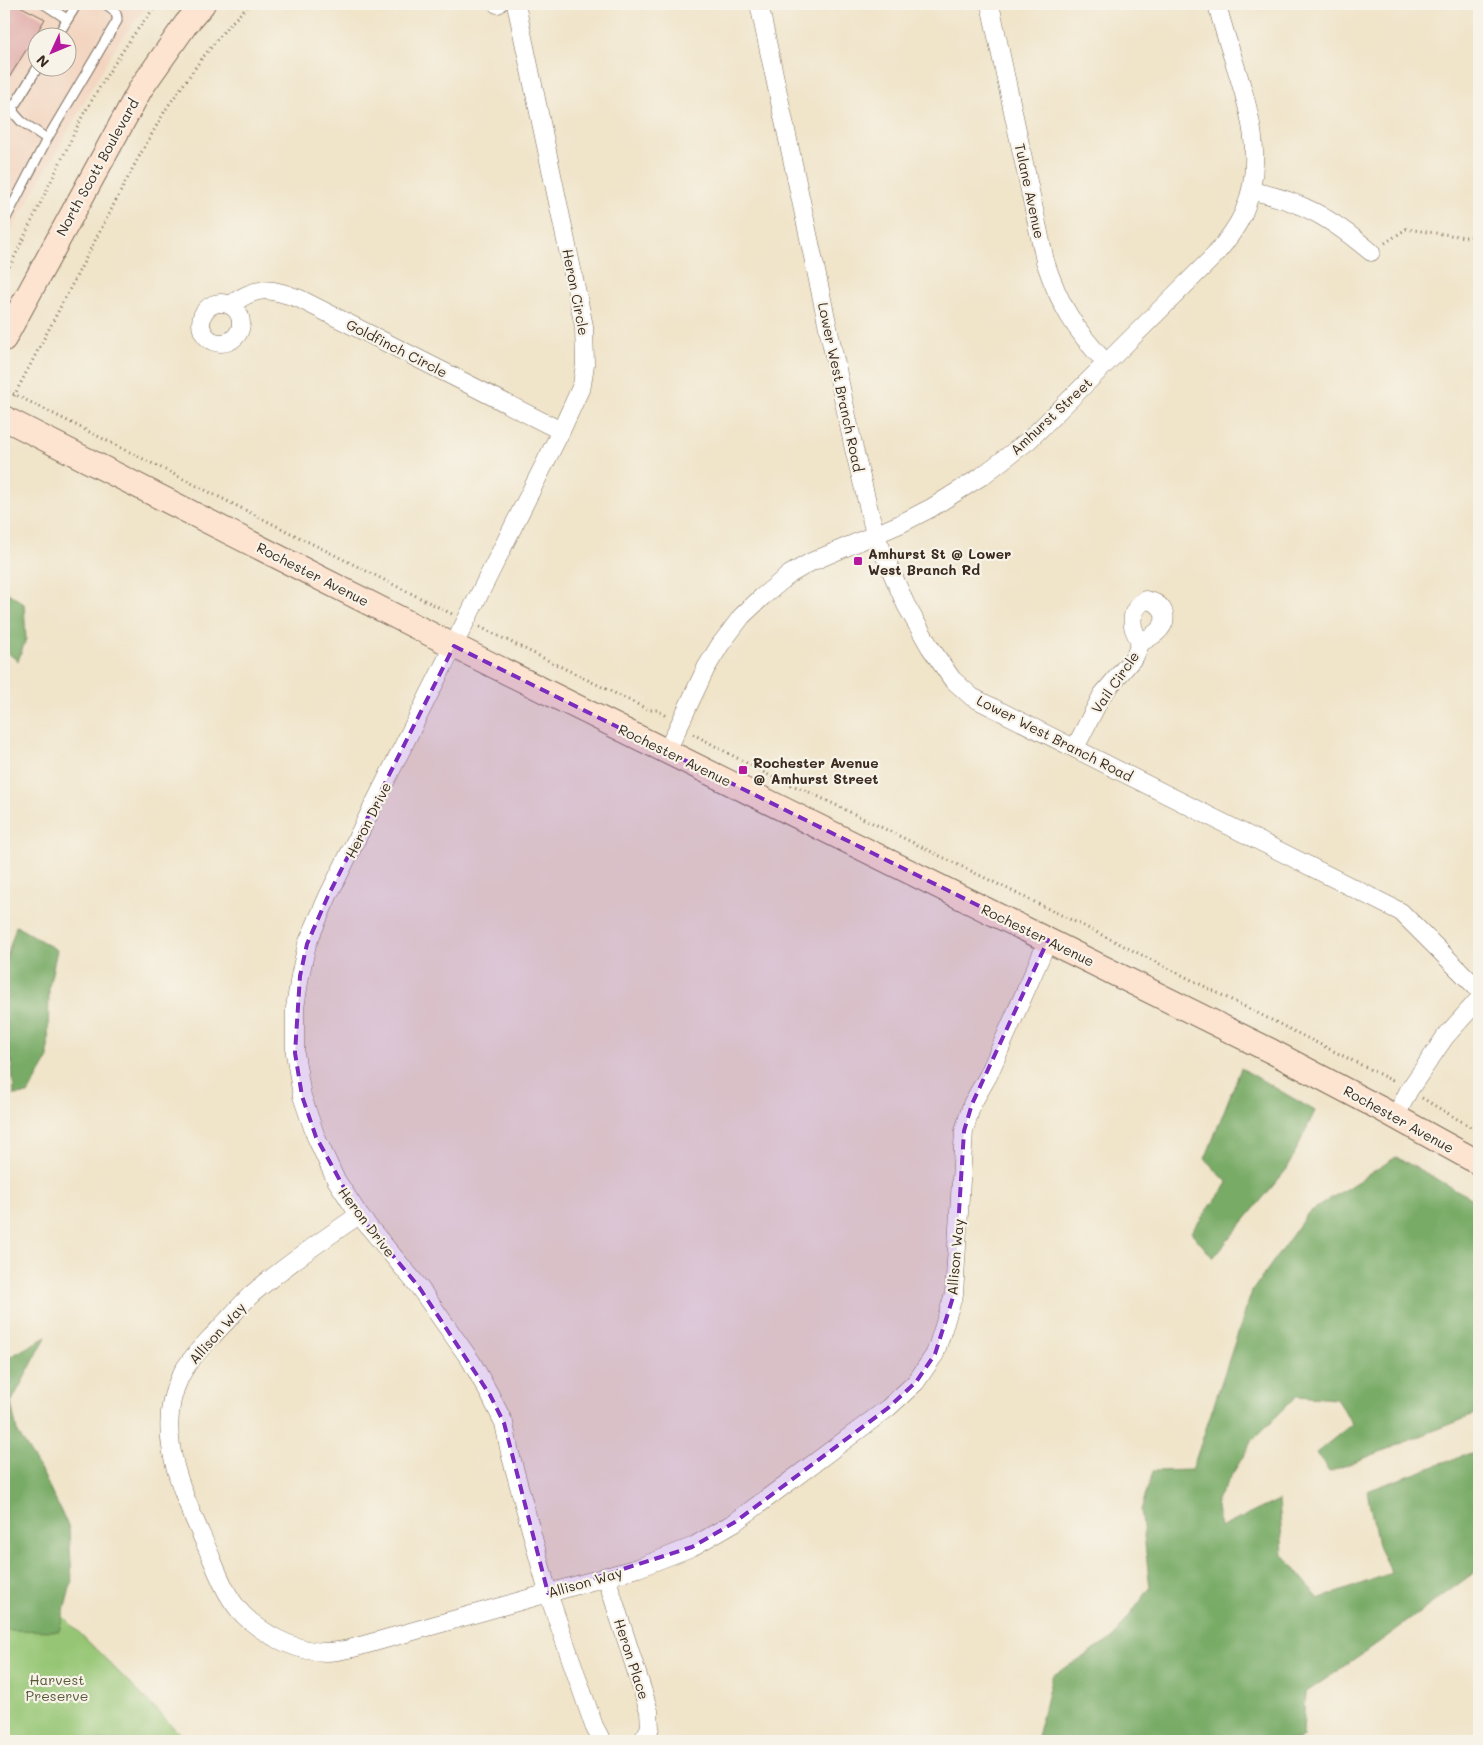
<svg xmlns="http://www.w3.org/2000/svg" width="1483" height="1745" font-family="Mali,sans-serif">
	<rect width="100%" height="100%" fill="#f7f3e8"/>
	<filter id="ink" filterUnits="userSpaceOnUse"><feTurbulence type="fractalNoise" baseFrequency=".02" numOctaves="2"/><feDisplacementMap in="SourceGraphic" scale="10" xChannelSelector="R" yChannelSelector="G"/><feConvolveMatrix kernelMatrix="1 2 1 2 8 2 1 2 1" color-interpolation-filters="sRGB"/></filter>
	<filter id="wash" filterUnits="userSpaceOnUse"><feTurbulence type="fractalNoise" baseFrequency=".0096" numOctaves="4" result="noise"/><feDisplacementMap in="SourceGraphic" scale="20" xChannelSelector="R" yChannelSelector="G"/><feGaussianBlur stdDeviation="1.12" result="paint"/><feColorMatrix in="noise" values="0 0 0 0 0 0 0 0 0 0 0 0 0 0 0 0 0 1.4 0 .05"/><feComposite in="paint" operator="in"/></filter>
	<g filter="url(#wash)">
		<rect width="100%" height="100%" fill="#f0e4c9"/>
		<path fill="#f3d4bf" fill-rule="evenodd" d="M4 4H149L117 44 4 244ZM38 38H68V68H38Z"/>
		<path fill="#96c674" stroke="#687849" d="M4 1557 187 1741H4Z"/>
		<g fill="#78ab66" stroke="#5a6a42">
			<path d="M4 590 24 604 26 639 18 661 4 650Z"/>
			<path d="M16 926 57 950 49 987 48 1059 28 1094 14 1095C13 1054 0 1012 4 971 6 956 12 941 16 926Z"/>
			<path d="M1241 1068 1315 1111 1287 1169 1213 1258 1191 1232 1228 1183 1205 1159Z"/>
			<path d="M1396 1157 1479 1202V1413L1329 1472 1316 1453 1352 1424 1336 1399 1297 1396 1253 1440 1216 1501 1220 1528 1279 1500 1283 1554 1319 1599 1391 1573 1378 1545 1367 1491 1479 1450V1569L1363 1654 1305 1693 1303 1737 1297 1741H1223L1218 1736 1213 1741H1036L1052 1676 1112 1639 1150 1588 1141 1510 1153 1471 1192 1470 1252 1291 1308 1213Z"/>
			<path d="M46 1337 11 1403 17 1431 44 1476 69 1528 72 1580 59 1631 4 1630V1360Z"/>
		</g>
		<g id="blocks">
			<path fill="#e1acaa" d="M11 4H16L45 19 4 86V15Z"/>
		</g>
	</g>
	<g filter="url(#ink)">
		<use href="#blocks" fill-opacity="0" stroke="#7a6b5a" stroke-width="1"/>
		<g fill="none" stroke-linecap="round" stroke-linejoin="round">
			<g stroke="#7a6b5a" stroke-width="11">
				<g id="service">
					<path d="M44 4 67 19"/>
					<path d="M56 38 77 4"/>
					<path d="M38 67 14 106 13 112 21 121 47 139"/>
					<path d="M4 222 47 139 117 21C118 12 112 8 105 4"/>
				</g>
			</g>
			<g stroke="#7a6b5a" stroke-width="19">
				<g id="minor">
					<path d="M497 4H498"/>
					<path d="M516 4 584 326 585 364 582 385 561 431 328 896 307 944 300 976 295 1008V1053L302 1096 316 1137 335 1178 359 1215 419 1287 471 1361 490 1395 504 1423 510 1453 548 1593 594 1726 602 1741"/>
					<path d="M759 4 854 449 875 534 906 605 930 647 952 679 972 697 1401 912 1479 990"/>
					<path d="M990 4 1045 261C1059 304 1075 330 1106 363"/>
					<path d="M1251 191C1301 200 1332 219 1371 252"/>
					<circle cx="221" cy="323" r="20"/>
					<path d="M230 305C258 285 269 288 300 299L561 431"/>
					<path d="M1075 748 1102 695 1135 656 1141 642C1154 636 1171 625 1162 609 1158 603 1152 601 1145 600 1129 611 1129 627 1141 642"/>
					<path d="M667 751 706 668 720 645 742 616 762 597 790 574 811 562 900 524 931 508 982 476 1029 440 1215 255C1226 242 1236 229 1243 214 1274 144 1233 72 1217 4"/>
					<path d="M1396 1116 1409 1090 1445 1037 1479 999"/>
					<path d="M359 1215C322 1240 286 1265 252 1294 240 1305 230 1318 218 1330 205 1344 189 1359 180 1377 152 1434 185 1498 208 1550 219 1576 228 1603 250 1621 271 1638 299 1652 326 1652 335 1652 344 1650 353 1648L638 1568 692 1547 735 1522 888 1408 916 1382 935 1354 954 1294 964 1131 972 1104 988 1076 1048 940"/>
					<path d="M606 1576 649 1711 650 1728 642 1741"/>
				</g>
			</g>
			<g stroke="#7a6b5a" stroke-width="26">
				<g id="secondary">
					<path d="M4 339 141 88 186 24 203 4"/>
					<path d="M4 418 454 646 1271 1051 1383 1110 1479 1163"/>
				</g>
			</g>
			<g stroke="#7a6b5a" stroke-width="3" stroke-dasharray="1 4" stroke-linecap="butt">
				<path d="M1385 243 1406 229 1465 237 1479 236"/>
				<path d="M4 275 11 264 83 115 107 75 132 37 157 4"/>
				<path d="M4 389 452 614"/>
				<path d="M14 396 136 162 166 109 200 61 228 26 250 4"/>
				<path d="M480 627 649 710H658L667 717"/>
				<path d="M693 734 774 778 807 791 1098 933 1395 1082"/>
				<path d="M1422 1098 1479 1132"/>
			</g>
			<use href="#service" stroke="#fff" stroke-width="9"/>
			<use href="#minor" stroke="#fff" stroke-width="18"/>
			<use href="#secondary" stroke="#fde4d0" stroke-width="24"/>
		</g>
	</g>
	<path fill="#7b2cbf" fill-opacity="0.2" stroke="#7b2cbf" stroke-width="4" stroke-dasharray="10 6" stroke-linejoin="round" d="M454 646 1048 940 972 1104 964 1131 954 1294 935 1354 916 1382 888 1408 735 1522 692 1547 548 1593 504 1423 490 1395 419 1287 359 1215 316 1137 302 1096 295 1053 300 976 307 944 328 896Z"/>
	<g fill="#b5179e" stroke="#f7f3e8" stroke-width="2">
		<rect x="853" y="556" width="10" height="10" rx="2.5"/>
		<rect x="738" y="765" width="10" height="10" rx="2.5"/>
	</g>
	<g text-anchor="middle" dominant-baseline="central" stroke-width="4.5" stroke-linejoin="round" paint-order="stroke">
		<g font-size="14" fill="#3b2a1e" stroke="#f7f3e8">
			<text transform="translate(97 167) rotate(-61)">North Scott Boulevard</text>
			<text transform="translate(1030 191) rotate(78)">Tulane Avenue</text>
			<text transform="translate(576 292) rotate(79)">Heron Circle</text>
			<text transform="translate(397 348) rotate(27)">Goldfinch Circle</text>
			<text transform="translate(841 387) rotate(78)">Lower West Branch Road</text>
			<text transform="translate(1051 416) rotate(-43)">Amhurst Street</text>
			<text transform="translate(313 574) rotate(27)">Rochester Avenue</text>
			<text transform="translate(1115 682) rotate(-55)">Vail Circle</text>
			<text transform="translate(1055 738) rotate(27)">Lower West Branch Road</text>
			<text transform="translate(675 755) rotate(26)">Rochester Avenue</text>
			<text transform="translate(368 820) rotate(-63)">Heron Drive</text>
			<text transform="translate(1038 935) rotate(26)">Rochester Avenue</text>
			<text transform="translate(1399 1119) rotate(29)">Rochester Avenue</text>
			<text transform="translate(367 1222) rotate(53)">Heron Drive</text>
			<text transform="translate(955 1257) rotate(-85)">Allison Way</text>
			<text transform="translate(217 1333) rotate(-48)">Allison Way</text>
			<text transform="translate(585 1582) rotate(-16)">Allison Way</text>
			<text transform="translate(632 1659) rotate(72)">Heron Place</text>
		</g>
		<g font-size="14" font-weight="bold" fill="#3b2a1e" stroke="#f7f3e8" text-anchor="start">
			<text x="868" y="553">Amhurst St @ Lower<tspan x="868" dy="16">West Branch Rd</tspan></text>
			<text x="753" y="762">Rochester Avenue<tspan x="753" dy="16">@ Amhurst Street</tspan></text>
		</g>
		<g font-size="14" fill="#565938" stroke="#f7f3e8">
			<text x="57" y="1679">Harvest<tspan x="57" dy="16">Preserve</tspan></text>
		</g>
	</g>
	<rect width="1483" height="1745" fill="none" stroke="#f7f3e8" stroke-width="20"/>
	<g transform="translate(52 52) rotate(226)"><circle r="24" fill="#f7f3e8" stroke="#aca397"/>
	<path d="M0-4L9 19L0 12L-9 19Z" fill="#b5179e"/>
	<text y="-8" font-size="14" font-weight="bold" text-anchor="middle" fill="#3b2a1e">N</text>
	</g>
</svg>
